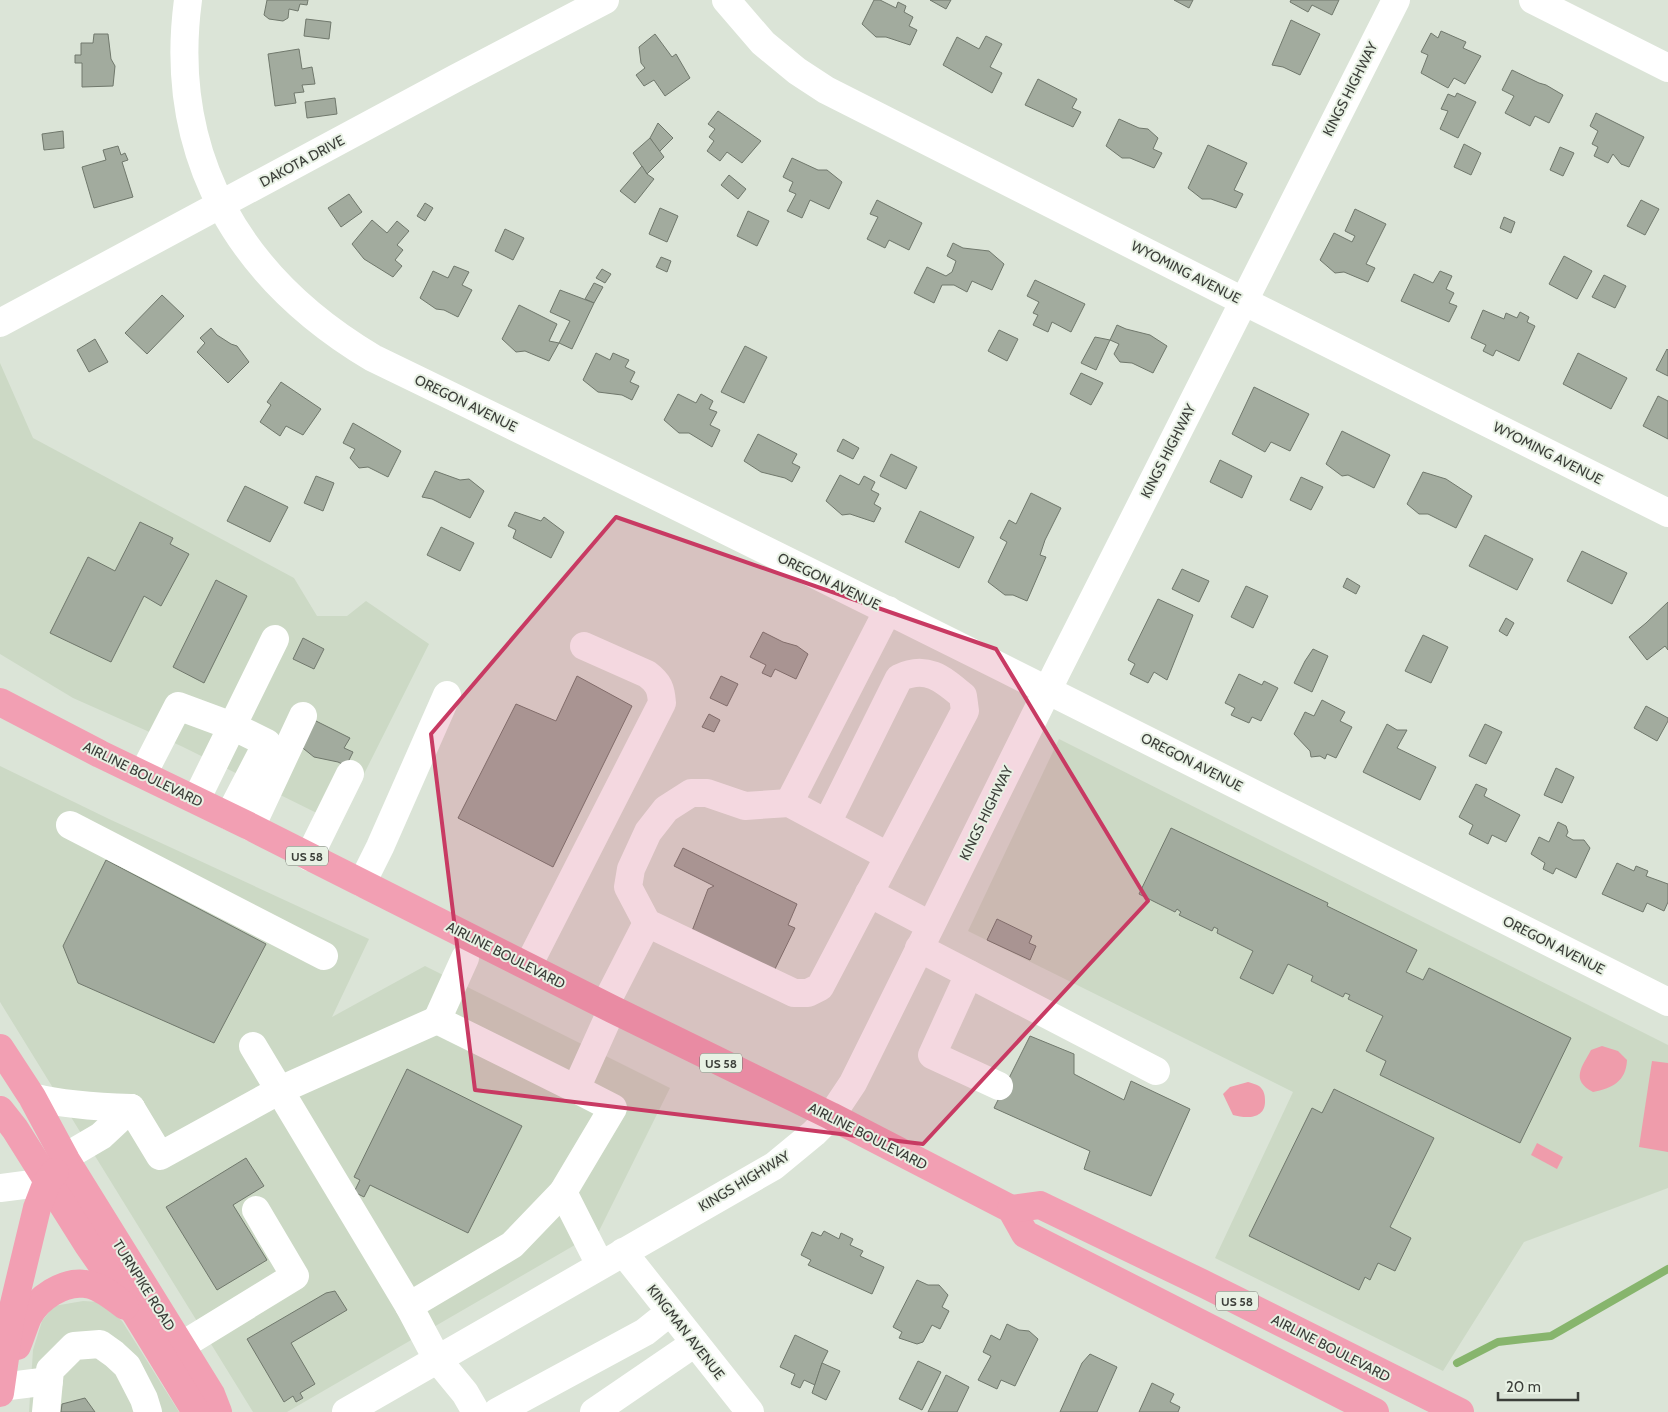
<svg xmlns="http://www.w3.org/2000/svg" width="1668" height="1412" font-family="Cabin,sans-serif">
	<rect width="100%" height="100%" fill="#dbe4d7"/>
	<g fill="#ccd9c5">
		<path d="M0 363 33 438 294 578 317 616H347L366 601 429 644 339 824 181 746 73 698 0 654Z"/>
		<path d="M1059 739 1668 1045V1188L1524 1242 1443 1371 1215 1258 1293 1092 968 931Z"/>
		<path d="M0 766 109 819 369 939 332 1017 425 966 670 1088 599 1231 287 1412H253L0 1002Z"/>
		<path d="M83 1301 100 1302 122 1321 179 1412H29L33 1350 42 1321 54 1306Z"/>
	</g>
	<g fill="#ef9cab">
		<path d="M1602 1046 1618 1051 1627 1060C1626 1082 1612 1088 1593 1092 1570 1080 1582 1067 1591 1050Z"/>
		<path d="M1652 1061 1668 1063V1152L1639 1147Z"/>
		<path d="M1248 1082C1251 1083 1256 1084 1259 1086 1264 1090 1265 1095 1265 1100 1266 1119 1247 1119 1233 1115L1223 1094 1230 1087Z"/>
		<path d="M1537 1143 1563 1157 1557 1169 1531 1155Z"/>
	</g>
	<g fill="none" stroke-linecap="round" stroke-linejoin="round">
		<path stroke="#87b56d" stroke-width="8" d="M1457 1363 1498 1342 1551 1336 1668 1269"/>
	</g>
	<g fill="#a2ab9e" stroke="#70786c">
		<path d="M267 0H308L307 5 300 4 298 11 289 9 288 18 283 21 269 19 264 15Z"/>
		<path d="M874 0H880L896 8 898 2 906 6 904 12 913 17 909 26 917 30 910 45 886 37H876L862 24Z"/>
		<path d="M930 0H951L946 9Z"/>
		<path d="M1174 0H1193L1189 8Z"/>
		<path d="M1291 0H1339L1332 15 1312 5 1308 12 1290 2Z"/>
		<path d="M306 19 331 22 329 39 304 36Z"/>
		<path d="M1291 20 1320 34 1300 75 1283 67 1272 65Z"/>
		<path d="M1441 31 1466 42 1463 48 1481 56 1465 84 1454 78 1448 88 1421 73 1428 55 1421 52 1431 33 1438 38Z"/>
		<path d="M94 34H108L111 59 115 66 113 86 82 87V63H75V55H81V43H93Z"/>
		<path d="M655 34 672 57 676 54 690 78 665 96 654 80 644 86 636 75 645 68 641 63 639 47Z"/>
		<path d="M986 36 1002 44 990 67 1002 73 992 93 943 65 957 37 979 49Z"/>
		<path d="M299 49 302 69 312 67 315 84 302 85 304 92 294 93 296 103 275 106 268 54Z"/>
		<path d="M1512 70 1539 83 1546 85 1563 95 1549 123 1535 116 1530 126 1505 113 1514 96 1502 90Z"/>
		<path d="M1038 79 1077 99 1072 108 1081 112 1073 127 1025 105Z"/>
		<path d="M1457 93 1476 102 1458 138 1440 129 1448 111 1441 109 1448 94 1455 97Z"/>
		<path d="M335 98 337 114 307 118 305 102Z"/>
		<path d="M718 111 761 141 742 163 727 152 720 161 707 151 714 141 709 137 715 129 708 124Z"/>
		<path d="M1596 113 1644 137 1629 167 1621 164 1613 154 1608 163 1594 156 1598 147 1592 144 1598 131 1590 126Z"/>
		<path d="M1119 119 1139 128 1148 129 1158 138 1153 149 1162 153 1154 168 1130 158H1122L1106 146Z"/>
		<path d="M658 123 673 138 659 152 650 138Z"/>
		<path d="M63 131 64 148 44 150 42 134Z"/>
		<path d="M650 138 664 157 647 174 633 153Z"/>
		<path d="M1464 144 1481 153 1471 175 1454 167Z"/>
		<path d="M1208 145 1247 163 1234 190 1243 194 1236 208 1211 199H1202L1188 188Z"/>
		<path d="M118 146 121 155 125 153 128 160 122 162 133 197 94 208 82 167 106 160 103 150Z"/>
		<path d="M1560 147 1574 153 1563 176 1550 170Z"/>
		<path d="M792 158 818 170H827L842 182 829 209 810 200 802 218 787 211 796 194 789 191 793 182 783 177Z"/>
		<path d="M642 166 647 174 654 179 635 203 620 191Z"/>
		<path d="M729 175 746 189 738 199 721 185Z"/>
		<path d="M349 194 362 212 341 227 328 208Z"/>
		<path d="M877 200 922 223 909 250 889 240 885 248 867 239 878 217 870 214Z"/>
		<path d="M1641 200 1659 209 1645 235 1627 226Z"/>
		<path d="M425 203 433 208 425 221 417 216Z"/>
		<path d="M660 208 678 216 667 242 649 234Z"/>
		<path d="M1355 209 1386 224 1366 264 1375 268 1368 282 1344 272 1335 273 1320 260 1334 233 1352 242 1355 236 1345 231Z"/>
		<path d="M748 211 769 221 757 246 737 236Z"/>
		<path d="M1504 217 1515 222 1511 233 1500 228Z"/>
		<path d="M372 220 387 233 397 221 409 231 397 245 403 250 395 260 402 266 393 277 364 259 352 244Z"/>
		<path d="M505 229 524 238 513 260 495 251Z"/>
		<path d="M953 243 963 248 989 251 1004 264 992 290 972 281 967 292 954 285H942L934 303 914 293 927 267 946 276 952 272 956 261 947 256Z"/>
		<path d="M1564 256 1592 271 1577 299 1549 284Z"/>
		<path d="M661 257 671 261 667 272 656 267Z"/>
		<path d="M454 266 469 272 462 285 472 290 458 317 444 310 436 309 420 298 433 271 448 278Z"/>
		<path d="M602 269 611 274 605 283 596 278Z"/>
		<path d="M1440 271 1452 276 1446 289 1454 293 1449 303 1457 306 1449 322 1401 301 1414 274 1433 283Z"/>
		<path d="M1604 275 1626 286 1615 308 1592 297Z"/>
		<path d="M1035 280 1085 304 1071 332 1052 322 1048 332 1033 325 1038 315 1033 313 1039 302 1027 296Z"/>
		<path d="M594 283 603 287 594 303 585 299Z"/>
		<path d="M560 290 594 303 572 349 559 343 570 321 550 312Z"/>
		<path d="M162 295 184 316 147 354 125 333Z"/>
		<path d="M519 305 557 324 549 341 559 343 549 361 525 351 516 352 502 339Z"/>
		<path d="M1483 310 1504 319 1506 313 1517 318 1520 312 1529 317 1527 322 1535 326 1519 361 1496 350 1493 356 1483 351 1486 345 1471 338Z"/>
		<path d="M1117 325 1126 329 1150 335 1167 346 1153 373 1132 363 1120 362 1114 354 1119 344 1110 340Z"/>
		<path d="M211 328 217 335 231 344 237 346 249 362 228 383 197 352 205 343 200 338Z"/>
		<path d="M999 330 1018 339 1007 361 988 351Z"/>
		<path d="M1095 337 1110 340 1096 370 1081 363Z"/>
		<path d="M95 339 108 362 89 372 77 350Z"/>
		<path d="M745 346 767 357 744 403 721 392Z"/>
		<path d="M1667 349 1668 350V376L1656 370Z"/>
		<path d="M596 353 610 360 613 353 629 360 625 367 635 372 630 382 639 386 632 400 622 395 598 392 583 380Z"/>
		<path d="M1578 353 1627 378 1611 409 1563 384Z"/>
		<path d="M1081 373 1103 383 1091 405 1070 394Z"/>
		<path d="M281 382 321 409 303 435 286 426 280 436 260 422 271 405 267 402Z"/>
		<path d="M1254 387 1309 414 1290 451 1271 442 1265 452 1232 434Z"/>
		<path d="M678 394 696 403 701 394 713 401 709 409 717 412 710 425 720 430 712 447 689 433H679L664 420Z"/>
		<path d="M1658 396 1668 401V439L1643 426Z"/>
		<path d="M353 423 401 451 388 477 368 467 359 468 350 458 355 449 343 443Z"/>
		<path d="M1342 431 1390 455 1374 488 1348 475 1342 476 1326 464Z"/>
		<path d="M758 434 797 454 792 463 800 467 792 482 785 478 761 472 744 461Z"/>
		<path d="M843 439 859 448 853 459 837 451Z"/>
		<path d="M891 454 917 467 906 489 880 476Z"/>
		<path d="M1220 460 1252 476 1242 498 1210 482Z"/>
		<path d="M435 471 460 480 469 479 484 491 470 518 432 499 422 497Z"/>
		<path d="M1423 472 1446 479 1472 496 1456 528 1428 514H1419L1407 504Z"/>
		<path d="M840 475 859 485 864 476 875 482 871 490 879 494 874 504 881 508 874 522 850 514 842 515 826 501Z"/>
		<path d="M316 476 334 483 323 511 304 503Z"/>
		<path d="M1301 477 1323 487 1311 510 1290 500Z"/>
		<path d="M245 486 288 507 270 542 227 521Z"/>
		<path d="M1031 493 1061 508 1045 540 1040 555 1046 557 1027 601 1013 595H1005L988 582 1007 542 1000 538 1009 520 1016 524Z"/>
		<path d="M920 511 974 537 959 568 905 542Z"/>
		<path d="M515 512 541 521 544 517 564 532 551 558 513 538 516 530 508 526Z"/>
		<path d="M140 522 173 538 170 544 189 554 161 606 144 596 111 662 50 633 88 557 115 571Z"/>
		<path d="M441 527 474 543 460 571 427 555Z"/>
		<path d="M1485 535 1533 559 1517 590 1469 566Z"/>
		<path d="M1582 551 1627 573 1612 604 1567 581Z"/>
		<path d="M1182 569 1209 581 1199 602 1172 589Z"/>
		<path d="M1347 578 1360 586 1356 594 1343 587Z"/>
		<path d="M216 580 247 596 204 683 173 667Z"/>
		<path d="M1246 586 1268 596 1253 628 1231 617Z"/>
		<path d="M1158 599 1193 615 1167 680 1154 672 1148 683 1130 674 1135 664 1128 660Z"/>
		<path d="M1668 602V650L1665 646 1647 660 1629 637 1646 623Z"/>
		<path d="M1506 618 1514 623 1507 636 1499 631Z"/>
		<path d="M763 632 783 642 797 646 808 654 796 679 775 669 771 677 762 673 766 665 750 657Z"/>
		<path d="M1423 635 1448 647 1431 683 1405 671Z"/>
		<path d="M303 638 324 649 314 669 293 659Z"/>
		<path d="M1313 649 1328 656 1312 692 1294 683 1305 661Z"/>
		<path d="M1239 674 1262 685 1264 681 1278 688 1261 721 1252 717 1249 723 1231 715 1235 708 1225 703Z"/>
		<path d="M577 676 632 706 553 867 458 818 516 704 556 721Z"/>
		<path d="M721 676 738 684 727 706 710 698Z"/>
		<path d="M1322 700 1345 712 1340 721 1352 727 1336 758 1327 754 1325 759 1320 756 1311 757 1310 751 1294 734 1305 712 1314 716Z"/>
		<path d="M1646 706 1668 718V721L1657 741 1634 728Z"/>
		<path d="M709 714 720 720 714 732 702 727Z"/>
		<path d="M312 719 350 738 344 748 353 752 346 766 338 762 314 757 299 745Z"/>
		<path d="M1387 724 1397 730H1407L1397 748 1436 767 1420 800 1363 772Z"/>
		<path d="M1485 724 1502 732 1486 764 1469 756Z"/>
		<path d="M1556 768 1574 777 1562 803 1544 795Z"/>
		<path d="M1476 784 1487 789 1484 796 1520 815 1506 842 1492 835 1488 844 1469 834 1473 825 1459 817Z"/>
		<path d="M1558 822 1566 826 1568 832 1566 836 1573 840H1584L1590 848 1576 878 1556 868 1553 874 1543 869 1545 863 1531 854 1539 837 1549 842Z"/>
		<path d="M1171 828 1328 903 1327 906 1417 950 1406 972 1423 980 1429 968 1571 1038 1520 1143 1380 1075 1386 1061 1366 1051 1383 1016 1348 999 1350 995 1345 993 1343 997 1311 981 1313 976 1288 964 1273 994 1240 978 1253 951 1217 933 1218 929 1214 927 1212 931 1179 915 1181 912 1177 909 1175 912 1139 894Z"/>
		<path d="M683 848 797 904 788 925 795 928 774 971 692 931 708 889 714 886 674 866Z"/>
		<path d="M106 860 266 944 214 1043 78 983 63 946Z"/>
		<path d="M1617 863 1634 871 1636 866 1648 871 1646 876 1668 884V902L1664 911 1647 903 1643 912 1602 894Z"/>
		<path d="M997 919 1032 936 1029 943 1036 946 1030 960 987 940Z"/>
		<path d="M1030 1036 1074 1054V1074L1124 1100 1131 1081 1190 1109 1151 1196 1084 1169 1090 1151 994 1108Z"/>
		<path d="M407 1069 522 1126 468 1233 370 1185 364 1197 354 1192 360 1180 354 1177Z"/>
		<path d="M1334 1089 1434 1138 1390 1227 1411 1238 1395 1271 1378 1263 1370 1280 1365 1277 1359 1290 1249 1236 1312 1108 1322 1113Z"/>
		<path d="M246 1158 264 1186 233 1205 267 1260 217 1290 166 1207Z"/>
		<path d="M824 1231 839 1239 841 1233 853 1239 850 1245 863 1251 860 1256 884 1267 872 1294 808 1265 811 1260 801 1255 812 1232 821 1236Z"/>
		<path d="M917 1280 928 1285H939L948 1295 942 1307 949 1311 940 1329 932 1325 923 1342 917 1344 899 1338 902 1332 893 1327Z"/>
		<path d="M335 1291 347 1310 291 1343 315 1384 300 1393 303 1398 296 1402 293 1396 284 1402 247 1339 326 1293Z"/>
		<path d="M1007 1324 1019 1330 1029 1331 1038 1339 1015 1386 1001 1380 997 1389 978 1380 991 1356 983 1352 991 1335 1000 1340Z"/>
		<path d="M795 1335 828 1351 822 1363 815 1385 804 1380 800 1388 791 1384 795 1374 780 1367Z"/>
		<path d="M1090 1354 1117 1367 1097 1412H1060L1082 1363Z"/>
		<path d="M918 1361 941 1372 922 1410 899 1399Z"/>
		<path d="M822 1363 840 1371 826 1400 812 1393Z"/>
		<path d="M946 1375 969 1387 957 1412H928Z"/>
		<path d="M1152 1383 1174 1394 1170 1402 1180 1407 1178 1412H1139Z"/>
		<path d="M85 1398 95 1412H61L62 1404Z"/>
	</g>
	<g fill="none" stroke-linecap="round" stroke-linejoin="round">
		<g stroke="#fff" stroke-width="28">
			<path d="M188 0C167 157 240 279 373 358 807 568 1237 785 1668 1002"/>
			<path d="M726 0 763 43 797 71 826 90 1243 301 1668 513"/>
			<path d="M1533 0 1668 68"/>
			<path d="M0 323 456 78 605 0"/>
			<path d="M143 774 178 706 232 726 267 743 229 816"/>
			<path d="M196 800 275 639"/>
			<path d="M789 803 888 610"/>
			<path d="M827 823 899 678C926 665 942 678 963 696L965 711 820 987 808 993H794L647 923 628 887 631 869 648 832 666 809 691 793H707L745 806 789 803 888 856"/>
			<path d="M70 825 324 956"/>
			<path d="M251 827 303 716"/>
			<path d="M309 857 350 774"/>
			<path d="M362 883 380 847 447 695"/>
			<path d="M869 893 930 925"/>
			<path d="M919 948 1156 1071"/>
			<path d="M465 958 437 1020 576 1089 612 1009"/>
			<path d="M528 966 662 703C661 689 659 683 647 674L584 646"/>
			<path d="M969 974 932 1055 999 1086"/>
			<path d="M605 1005 647 923"/>
			<path d="M253 1046 409 1306"/>
			<path d="M576 1089 613 1108 563 1192 600 1265"/>
			<path d="M32 1097C65 1105 97 1107 131 1108"/>
			<path d="M131 1108 160 1156 280 1090 437 1020"/>
			<path d="M66 1160 72 1153 101 1136 131 1108"/>
			<path d="M0 1188 47 1182"/>
			<path d="M623 1252 750 1412"/>
			<path d="M181 1346 295 1276 256 1210"/>
			<path d="M1 1387 49 1381"/>
			<path d="M46 1412 50 1370 74 1346 100 1344 114 1354 127 1366 144 1399 148 1412"/>
			<path d="M346 1412 774 1166 814 1133 831 1116 853 1083 1057 671 1396 0"/>
			<path d="M476 1412 465 1393 437 1359 409 1306 512 1245 563 1192"/>
			<path d="M497 1412 645 1332 670 1312"/>
			<path d="M594 1412 695 1343"/>
		</g>
		<g stroke="#f29fb3" stroke-width="28">
			<path d="M0 702 100 754 251 827 612 1009 831 1116 1011 1209 1025 1234 1375 1412"/>
			<path d="M0 1048 32 1097 66 1160 211 1394 218 1412"/>
			<path d="M0 1110 15 1129 88 1245 136 1314 196 1412"/>
			<path d="M1011 1209 1040 1205 1206 1285 1460 1412"/>
			<path d="M17 1346C21 1337 24 1326 28 1317 38 1298 63 1281 85 1284 100 1285 114 1298 125 1306"/>
			<path d="M0 1393 11 1316 37 1208 47 1182 55 1172"/>
		</g>
	</g>
	<path fill="#c83a63" fill-opacity="0.2" stroke="#c83a63" stroke-width="4" stroke-linejoin="round" d="M616 517 996 649 1148 901 923 1144 475 1090 431 734Z"/>
	<g text-anchor="middle" dominant-baseline="central" stroke-width="4" stroke-linejoin="round" paint-order="stroke">
		<g fill="#e8f1e4" stroke="#6f746c" stroke-width="1">
			<rect x="286" y="846.5" width="42" height="19" rx="4"/>
			<rect x="700" y="1053.5" width="42" height="19" rx="4"/>
			<rect x="1216" y="1291.5" width="42" height="19" rx="4"/>
		</g>
		<g font-size="12" font-weight="bold" fill="#3b3e39">
			<text x="307" y="856">US 58</text>
			<text x="721" y="1063">US 58</text>
			<text x="1237" y="1301">US 58</text>
		</g>
		<g font-size="14" fill="#3b3e39" stroke="#e8f1e4">
			<text transform="translate(1350 89) rotate(-63)">KINGS HIGHWAY</text>
			<text transform="translate(302 161) rotate(-28)">DAKOTA DRIVE</text>
			<text transform="translate(1186 272) rotate(27)">WYOMING AVENUE</text>
			<text transform="translate(466 403) rotate(26)">OREGON AVENUE</text>
			<text transform="translate(1168 451) rotate(-63)">KINGS HIGHWAY</text>
			<text transform="translate(1548 453) rotate(27)">WYOMING AVENUE</text>
			<text transform="translate(829 581) rotate(26)">OREGON AVENUE</text>
			<text transform="translate(1192 762) rotate(27)">OREGON AVENUE</text>
			<text transform="translate(143 774) rotate(26)">AIRLINE BOULEVARD</text>
			<text transform="translate(986 813) rotate(-64)">KINGS HIGHWAY</text>
			<text transform="translate(1554 945) rotate(27)">OREGON AVENUE</text>
			<text transform="translate(506 955) rotate(27)">AIRLINE BOULEVARD</text>
			<text transform="translate(868 1136) rotate(27)">AIRLINE BOULEVARD</text>
			<text transform="translate(744 1181) rotate(-31)">KINGS HIGHWAY</text>
			<text transform="translate(144 1285) rotate(58)">TURNPIKE ROAD</text>
			<text transform="translate(686 1332) rotate(52)">KINGMAN AVENUE</text>
			<text transform="translate(1331 1348) rotate(27)">AIRLINE BOULEVARD</text>
		</g>
	</g>
	<path d="M1498 1392v8h80v-8" fill="none" stroke="#3b3e39" stroke-width="2.5"/>
	<text x="1506" y="1392" font-size="15" fill="#3b3e39" stroke="#e8f1e4" stroke-width="4" paint-order="stroke">20 m</text>
</svg>
